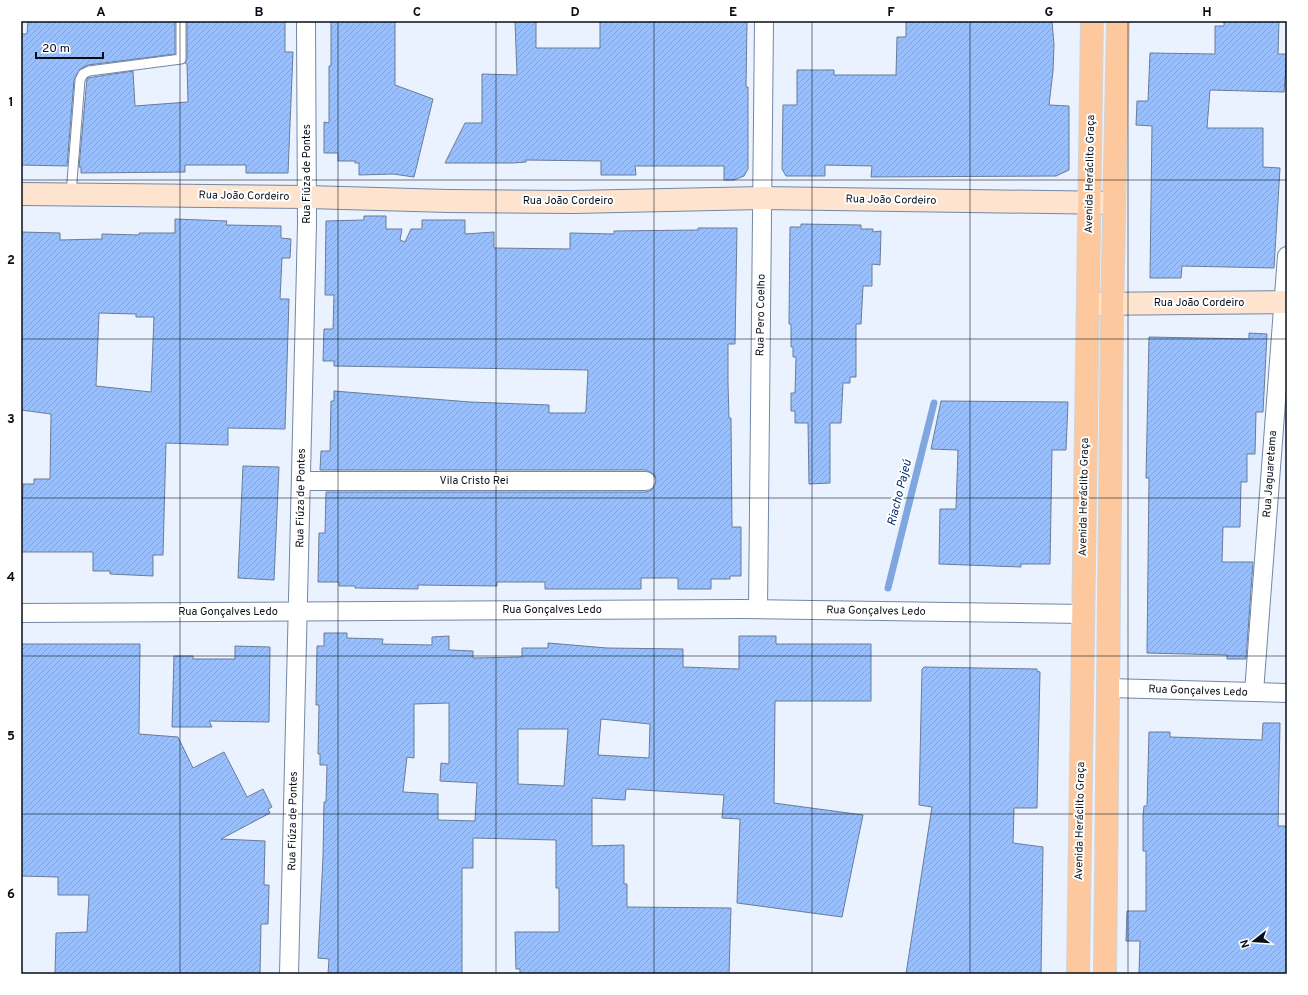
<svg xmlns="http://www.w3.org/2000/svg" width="1308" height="995" font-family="Overpass,sans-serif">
	<defs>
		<pattern id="building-hatch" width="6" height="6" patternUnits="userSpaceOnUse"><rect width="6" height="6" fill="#99c0fc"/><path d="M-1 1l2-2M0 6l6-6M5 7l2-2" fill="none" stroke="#82a4d7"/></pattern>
	</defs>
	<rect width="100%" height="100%" fill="#eaf2ff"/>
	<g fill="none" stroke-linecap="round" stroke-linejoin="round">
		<path stroke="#80a6e0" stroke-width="7" d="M888 588 934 403"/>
	</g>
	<g fill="url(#building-hatch)" stroke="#697c98" fill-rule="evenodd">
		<path d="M28 21H175V54L88 65 80 69 74 80 67 166 21 165V34H27Z"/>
		<path d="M187 21H285V52H293L288 173H246V165H185V172L81 173V167H79L87 78 133 71 135 106 188 102 187 64 185 63 187 59Z"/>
		<path d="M331 21H395V85L433 99 414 177 393 174 359 175V163H355V161H338V153H324V122L329 123V66H331Z"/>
		<path d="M515 21H536V48H600V21H747L746 87H748V169L744 176 734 180H724V166H635L636 175H601V161L526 160V162L513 163H445L465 123H482V74L517 75Z"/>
		<path d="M906 21H1052L1054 45 1053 71 1049 105 1069 106V170L1056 176 871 177 872 166 825 165V176H786L782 169 783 105H797V70H834V75H896L897 37H906Z"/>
		<path d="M1224 21H1279L1278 54H1287L1284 92 1210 90 1207 128H1263V167L1280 168 1274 268 1182 266 1181 278H1150L1152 126 1136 125 1137 101H1148L1150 53 1215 54V26H1224Z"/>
		<path d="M364 216H386V229H402L400 240 405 242 411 229H422V220H465V234L494 232V248L570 249V233L614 234V231L698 230V228H737L735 344H728V383L729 418H731L732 527H741V576H730V579H711V589H678V578H641V589H545V582H497V586L418 585V589L355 588V586H339V582H318L319 533H325L326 492H646L652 490 656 481 655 475 646 470H320L321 451H330L331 401H334V391L470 402 549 405V413H585L586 410 588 370 334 366V361H323L324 329H333L334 295H325L326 221 364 220Z"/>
		<path d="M175 219 227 221 226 225 281 226V238L291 239 290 258H282L280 299H289L285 429 228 428V445L166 443 163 555H153V576L110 574V571H93V552H21L23 484H34V479H50L51 414 21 410V232L60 233V240L102 239V234L139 235V233H175ZM99 313 136 314V317H154L151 392 96 386Z"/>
		<path d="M801 224 861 225V229H873V232L881 231 880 265 872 264V286H863L861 324H856V377H850V383H843L841 423H830V483L809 484 808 423H795V411H791V393H795L796 357H793V347H791V324H789L790 227H801Z"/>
		<path d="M1249 333 1267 334 1263 412H1256L1255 454H1247V482H1241L1240 527H1223L1222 562H1253L1246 659H1227V655L1147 653 1149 478H1146L1149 337 1249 339Z"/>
		<path d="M941 401 1068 402 1066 450H1052L1050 564H1021V567L939 564 940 509H956L958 450 931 449Z"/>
		<path d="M243 466 279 467 274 580 238 578Z"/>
		<path d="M324 633H347V638L383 639 382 644 432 645V637L449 636V650L473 651V658L522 657V648H548V643L607 648 683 649V667L739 669V636H776V644H871V701H775L774 803 863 815 842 917 737 903 740 819 722 818 724 795 626 789 625 800 592 798V846L624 845V884H627V907L731 908 729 974H520V969H516L515 932H559V888H556V840L473 838V868H462V974H328L329 959 318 958 323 857 324 802H326L327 765H320V754H318L319 705H316L317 646H324ZM449 703V764L441 763 440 781 477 783 475 821 438 820V794L403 792 407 757 414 758V704ZM601 719 650 724 649 758 598 755ZM518 729H568L564 786 518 784Z"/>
		<path d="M21 644H140L139 734 178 737 193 768 224 752 247 797 263 789 272 807 268 809 270 813 221 839 265 841 264 885H269L268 924H261L260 974H55L56 933 87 932 89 895H58V877L21 876Z"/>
		<path d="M235 646 270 647 269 722 209 721 212 727H172L174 656H193V659H235Z"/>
		<path d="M924 667 1037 669V671L1040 672 1037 808H1014L1013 843 1043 847 1041 974H906L932 807 919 805 922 669Z"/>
		<path d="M1263 723H1280L1278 826H1287V974H1139L1140 941H1126L1127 911H1146V851H1143V816L1144 806H1147L1149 732H1170V737L1262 740Z"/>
	</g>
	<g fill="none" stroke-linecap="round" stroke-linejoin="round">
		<g stroke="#7487a4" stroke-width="11">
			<path id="lane" d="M71 194 80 80 83 74 89 71 181 59V21"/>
		</g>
		<g stroke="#7487a4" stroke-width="20">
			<g id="street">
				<path d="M302 481H646"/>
				<path d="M758 609 764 21"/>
				<path d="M21 613 741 609 1083 614"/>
				<path d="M1109 688 1287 693"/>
				<path d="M1254 692 1287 256"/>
				<path d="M289 974 307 224 306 21"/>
			</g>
		</g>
		<g stroke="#7487a4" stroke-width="24">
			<g id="secondary">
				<path d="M21 194 308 197 448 201 573 202 762 198 1114 203"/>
				<path d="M1088 304 1287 302"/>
			</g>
		</g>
		<g stroke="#d2d4d5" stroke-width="24">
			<g id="primary">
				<path d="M1078 974 1092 21"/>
				<path d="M1105 974 1112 315 1118 21"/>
			</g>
		</g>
		<use href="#lane" stroke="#fff" stroke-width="9"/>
		<use href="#street" stroke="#fff" stroke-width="18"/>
		<use href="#secondary" stroke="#fee4ce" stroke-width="22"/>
		<use href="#primary" stroke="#fdc89d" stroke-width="22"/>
	</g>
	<path fill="none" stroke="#070e18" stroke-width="1" stroke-opacity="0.55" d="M180 21V974M338 21V974M496 21V974M654 21V974M812 21V974M970 21V974M1128 21V974M21 180H1287M21 339H1287M21 498H1287M21 656H1287M21 814H1287"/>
	<g text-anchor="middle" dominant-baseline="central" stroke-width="4" stroke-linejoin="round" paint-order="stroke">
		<g font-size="11" fill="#070e18" stroke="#fff">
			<text transform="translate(307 174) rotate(-90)">Rua Fiúza de Pontes</text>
			<text transform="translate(1090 174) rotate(-89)">Avenida Heráclito Graça</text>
			<text transform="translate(244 196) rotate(1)">Rua João Cordeiro</text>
			<text transform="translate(891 200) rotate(1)">Rua João Cordeiro</text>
			<text x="568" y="201">Rua João Cordeiro</text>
			<text x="1199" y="303">Rua João Cordeiro</text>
			<text transform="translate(761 315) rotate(-89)">Rua Pero Coelho</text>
			<text transform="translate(1270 474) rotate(-86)">Rua Jaguaretama</text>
			<text x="474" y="481">Vila Cristo Rei</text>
			<text transform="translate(1084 497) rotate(-89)">Avenida Heráclito Graça</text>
			<text transform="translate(301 498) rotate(-89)">Rua Fiúza de Pontes</text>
			<text x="552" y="610">Rua Gonçalves Ledo</text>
			<text transform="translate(876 611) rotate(1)">Rua Gonçalves Ledo</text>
			<text x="228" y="612">Rua Gonçalves Ledo</text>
			<text transform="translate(1198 691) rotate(2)">Rua Gonçalves Ledo</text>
			<text transform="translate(293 821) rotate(-89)">Rua Fiúza de Pontes</text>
			<text transform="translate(1080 821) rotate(-89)">Avenida Heráclito Graça</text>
		</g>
		<g font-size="12" font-style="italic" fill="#002c6e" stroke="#fff">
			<text transform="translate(900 493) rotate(-76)">Riacho Pajeú</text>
		</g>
	</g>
	<rect width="1308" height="995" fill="none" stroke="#ffffff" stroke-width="44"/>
	<g transform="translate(1254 941) rotate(253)" stroke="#ffffff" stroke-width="3" paint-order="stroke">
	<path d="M0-3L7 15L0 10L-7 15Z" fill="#070e18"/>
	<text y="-6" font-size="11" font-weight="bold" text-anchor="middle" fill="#070e18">N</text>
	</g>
	<path d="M36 52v6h67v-6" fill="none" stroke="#070e18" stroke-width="2"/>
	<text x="42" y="52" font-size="12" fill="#070e18" stroke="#ffffff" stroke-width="3" paint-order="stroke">20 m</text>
	<rect x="22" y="22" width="1264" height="951" fill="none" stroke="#070e18" stroke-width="1.5"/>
	<g font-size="13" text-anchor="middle" font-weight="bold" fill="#070e18">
		<text x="101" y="16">A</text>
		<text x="259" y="16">B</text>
		<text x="417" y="16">C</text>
		<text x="575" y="16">D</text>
		<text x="733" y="16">E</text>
		<text x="891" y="16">F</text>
		<text x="1049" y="16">G</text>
		<text x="1207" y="16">H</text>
		<text x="11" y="106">1</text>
		<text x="11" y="264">2</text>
		<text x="11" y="423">3</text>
		<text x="11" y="581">4</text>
		<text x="11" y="740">5</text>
		<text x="11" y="898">6</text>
	</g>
</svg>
